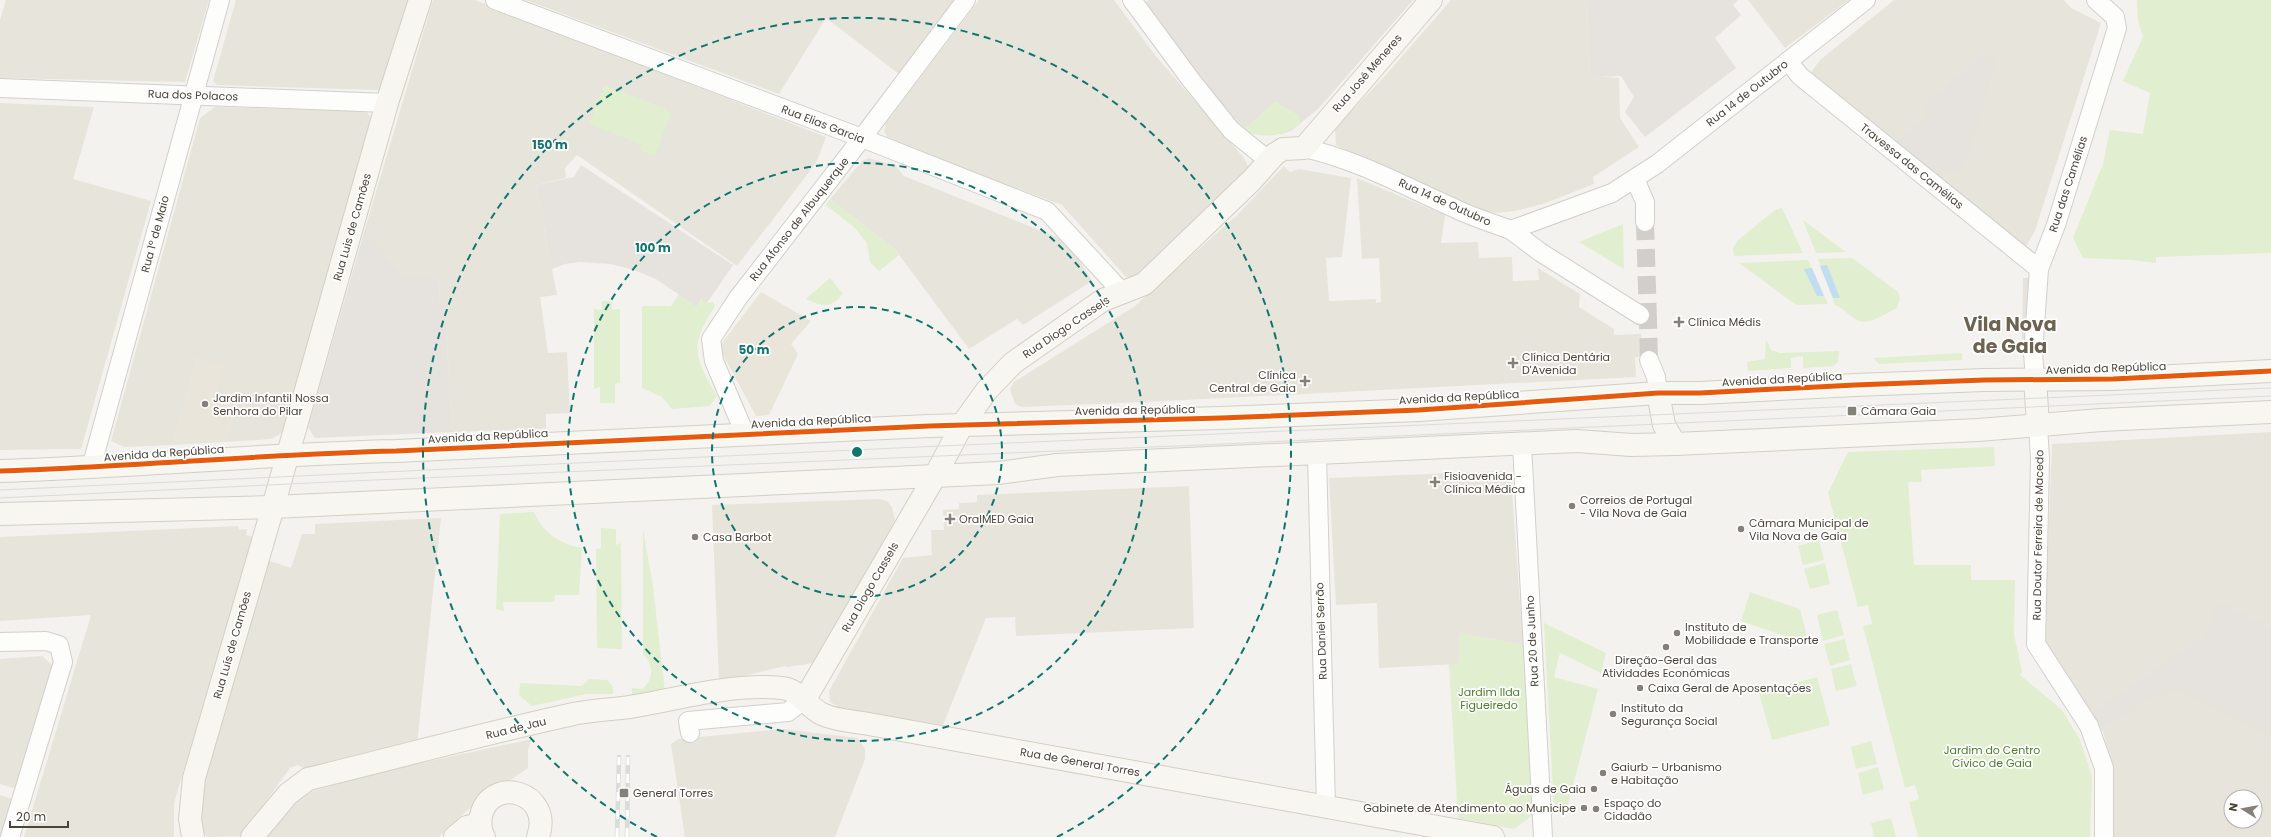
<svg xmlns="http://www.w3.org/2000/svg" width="2271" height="837" font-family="Poppins,sans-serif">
	<rect width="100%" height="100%" fill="#f4f2ee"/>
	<g fill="#e7e4dc" fill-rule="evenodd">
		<path d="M6 0H209L185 82 0 78V20Z"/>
		<path d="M236 0H410L380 90 217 85 213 81Z"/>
		<path d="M433 0H475L826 137 816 163 737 266 577 155 565 168 566 178 536 185 557 295 540 297 548 353 567 352 570 413 546 414V429L452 432 446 325 447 309 440 303 439 283 435 277H405L365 229Z"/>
		<path d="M526 0H954L899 74 826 18 779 94Z"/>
		<path d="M979 0H1114L1155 55 1244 158 1249 168 1141 277H1126L1062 205 889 140 884 131 886 123Z"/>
		<path d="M1451 0H1587L1590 76 1619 78 1620 118 1639 147 1593 177 1594 184 1543 204 1515 211 1497 213 1485 211 1443 197 1336 145 1335 128 1385 76Z"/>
		<path d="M1748 0H1849L1785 48Z"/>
		<path d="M1894 0H2064L2071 8 2101 23 2035 231 2025 248 1809 75 1820 60Z"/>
		<path d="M0 103 94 107 73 179 151 201 81 449 0 450Z"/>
		<path d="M215 107 366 111 374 121 283 432 272 439 225 442 236 407 215 400 198 357 172 445 124 447 111 441 200 118Z"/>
		<path d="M869 158 896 166 904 176 1059 238 1073 250 1092 281 1023 325 1017 319 969 349 894 248 830 199 863 160Z"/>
		<path d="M1284 166 1290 172 1299 169 1351 178 1342 257 1326 258 1329 301 1376 299V303L1381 302 1379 258 1362 259 1357 178 1445 215 1441 243 1478 242 1479 258 1512 257 1513 281 1539 280 1538 268 1580 294 1579 307 1614 329V335L1641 334 1642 357H1635L1636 377 1145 402 1022 407 1015 404 1010 389 1014 382 1135 306 1237 215Z"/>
		<path d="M2271 432V837H2113L2114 772 2103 732 2044 643 2052 444ZM2231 797H2255V821H2231Z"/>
		<path d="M1503 471 1508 473 1511 477 1523 645 1459 633V664L1379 668 1377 603 1336 605 1329 478Z"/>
		<path d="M1189 486 1194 628 1016 636 1015 617 986 618 943 725 841 708 830 702 829 691 903 558 932 555 931 530H944L943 510 959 509V503L977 502V495Z"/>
		<path d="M879 499 887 501 892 507 895 520 824 651 813 663 788 667 785 666 719 682 712 505Z"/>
		<path d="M441 518 417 744 311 772 298 765 290 768 241 836 208 837 202 831 198 795 267 560 291 568 302 534H315V524Z"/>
		<path d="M238 526 239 530 247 529 246 535 253 537 174 803V837H24L91 615 0 621V537Z"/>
		<path d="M42 656 52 665V673L16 789 0 784V659Z"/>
		<path d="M783 729 858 738 865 749V759L835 837H685L671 744 678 739Z"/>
		<path d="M532 739 528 750V768L466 811 439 837H266L300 798 313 791 380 772Z"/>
		<path d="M0 795 12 799 0 837Z"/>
	</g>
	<g fill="#e6e2de">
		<path d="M1149 0H1413L1319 108 1291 131 1282 134H1258L1244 129 1206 87 1165 32Z"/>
		<path d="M365 229 405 277H435L439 283 440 303 447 309 446 325 452 432 315 438 308 427Z"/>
	</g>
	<g fill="#eae5da">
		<path d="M761 292 811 321 791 344 798 354 769 415 756 416 721 351 722 343Z"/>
		<path d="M198 357 225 365 215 400 236 407 225 442 172 445Z"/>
	</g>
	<g fill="#e1eecf">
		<path d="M2137 0H2271V253L2156 257V263L2131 260 2083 258 2073 238 2103 164 2110 130 2143 134 2150 93 2123 81 2143 37 2138 20Z"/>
		<path d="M604 85 667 109 666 112 671 113 655 156 639 150 641 144 589 124Z"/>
		<path d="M1275 101 1300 116V124C1286 135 1260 141 1244 129Z"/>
		<path d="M830 199 894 248 899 255 879 271 870 262 867 243 855 228 826 205Z"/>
		<path d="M1782 208 1803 253 1734 256 1733 248 1737 241 1775 210Z"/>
		<path d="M1803 220 1846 252 1816 253Z"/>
		<path d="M1623 224 1624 269 1579 242Z"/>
		<path d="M1852 258 1898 292 1900 299 1897 308C1887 313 1870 325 1859 321 1850 317 1844 308 1835 305L1818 259Z"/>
		<path d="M1808 260 1828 304 1798 305 1792 302 1739 263Z"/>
		<path d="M830 278 843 294C829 309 824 307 806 299Z"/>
		<path d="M679 294 697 307 702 299 707 303 713 302 715 306C689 345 694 357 717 396L710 406 672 409 662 397 642 388V306H671Z"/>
		<path d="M602 301H612V310L620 309V383L615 384V403H600V387L594 389V309L602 310Z"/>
		<path d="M1766 339 1771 350 1780 353 1839 351 1838 362 1833 366 1803 368V356L1791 358V368L1748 371 1747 362 1765 359Z"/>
		<path d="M1962 353V360L1879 364 1873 358Z"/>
		<path d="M1994 447 1995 466 1921 470 1922 482H1908L1914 565H1971V580H2015L2014 634 2022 672 2020 675 2062 710 2080 740 2092 776 2090 837H1918L1909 802 1919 799 1915 785 1905 788 1864 630 1863 626 1872 624 1868 605 1858 607 1828 493 1848 452Z"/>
		<path d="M534 512C543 533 560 544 582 548L579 595H555L554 602H503L504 611 496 609 500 514Z"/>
		<path d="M601 528 616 529V545L621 543 622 649 597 648 596 549 601 548Z"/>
		<path d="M643 529 653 586 665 693 632 696V688L643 689C654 677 654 666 643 654Z"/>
		<path d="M1819 540 1824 560 1803 565 1798 546Z"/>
		<path d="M1825 563 1830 584 1810 589 1804 569Z"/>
		<path d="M1750 592 1800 609 1809 644 1741 621Z"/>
		<path d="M1837 610 1844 635 1823 641 1817 615Z"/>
		<path d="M1544 623 1606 653 1601 673 1560 653 1554 677 1598 689 1565 816 1554 810Z"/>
		<path d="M1459 633 1523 645 1533 815 1514 829 1458 818 1449 664 1459 663Z"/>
		<path d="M1845 639 1850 660 1830 666 1824 644Z"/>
		<path d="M1851 664 1857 686 1836 691 1831 669Z"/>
		<path d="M1817 677 1830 725 1772 740 1759 693Z"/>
		<path d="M589 679 607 680 613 687V694H586L532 706 519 695 520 683 582 686Z"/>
		<path d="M1871 741 1877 764 1856 769 1851 747Z"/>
		<path d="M1878 767 1884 789 1863 795 1858 773Z"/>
		<path d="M1891 818 1896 837H1874L1871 823Z"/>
	</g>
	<g fill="#e6e3df">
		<path d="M1149 0H1211L1165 32 1144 4Z"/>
		<path d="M1587 0H1738L1733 5 1741 15 1715 38 1736 68 1645 137 1625 112 1634 97 1621 76 1590 77Z"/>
		<path d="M1984 55 1998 59 1962 173 1948 169 1938 178 1895 143 1929 115 1923 106Z"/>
		<path d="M581 165 733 265 707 303 701 299 697 307 656 279 634 270 611 264 580 262 565 264 552 269 536 185 574 177Z"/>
		<path d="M2023 278H2030L2028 339H2022Z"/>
		<path d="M2217 601 2271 628V755L2270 735 2184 692 2154 696 2104 728 2092 713 2204 636Z"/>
	</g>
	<g fill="#c0ddf1">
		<path d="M1827 265 1840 298H1833L1820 266Z"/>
		<path d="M1812 268 1824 296H1817L1804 269Z"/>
	</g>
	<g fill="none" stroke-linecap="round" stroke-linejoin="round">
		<g stroke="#d2cfca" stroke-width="18" stroke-dasharray="18 9" stroke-linecap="butt">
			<path d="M1645 222 1648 321"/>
			<path d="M1640 315 1648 321 1649 360"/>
		</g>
		<g stroke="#d2d0cb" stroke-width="20">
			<g id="street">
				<path d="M495 0 862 138 1047 211 1122 292"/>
				<path d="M1132 0 1191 80 1231 130 1268 160"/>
				<path d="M1788 61 1800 76 2039 269"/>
				<path d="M0 88 387 103"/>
				<path d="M1304 148C1358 160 1404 186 1454 208 1472 217 1492 223 1511 230L1612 193 1657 164 1866 0"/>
				<path d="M1635 179 1645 202V222"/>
				<path d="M1511 230 1540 252 1640 315"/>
				<path d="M1649 360 1656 377 1658 393"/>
				<path d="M2035 379 2033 353 2039 269 2056 225 2117 28 2115 17 2096 0"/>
				<path d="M2038 425 2040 459 2036 644 2089 726 2104 768V837"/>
				<path d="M745 434 714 361 711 339 738 298 862 138 966 0"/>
				<path d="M1522 445 1543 837"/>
				<path d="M1317 454 1326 807"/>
				<path d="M91 468 220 0"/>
				<path d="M0 642 46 641 59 645 63 662 10 837"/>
				<path d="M690 733 688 721 788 712 805 699"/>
			</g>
		</g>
		<g stroke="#d3cfc5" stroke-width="24">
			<g id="secondary">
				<path d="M2035 379 2038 425"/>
				<path d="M1658 393 1664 425 1675 444"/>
				<path d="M0 471C132 467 264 454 396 451L929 426 1221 418 1419 410 1658 393H1700L1855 385 1984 380 2113 379 2271 371"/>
				<path d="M0 514 273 507 935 476 998 473 1057 465 1577 441 1631 445 1675 444 1978 430 2101 420 2271 412"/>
				<path d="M805 699 935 476 962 425 987 390 1013 363 1103 300 1144 284 1252 180 1275 154 1283 149 1304 148 1431 0"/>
				<path d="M193 837 190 819 194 778 273 507 387 103 420 0"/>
				<path d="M252 837 288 794 308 779C395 758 482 734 569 715 593 709 618 710 641 705 686 697 736 683 782 688 800 690 807 707 822 714 834 720 850 721 863 723L1493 837"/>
				<path d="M455 837 467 827 480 824"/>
				<path d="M484 837C480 831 480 823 481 816 490 775 554 791 538 837"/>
			</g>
		</g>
		<use href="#street" stroke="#fdfdfc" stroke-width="18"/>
		<use href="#secondary" stroke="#f7f6f1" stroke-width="22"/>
		<g stroke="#dbdbda" stroke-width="1">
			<path d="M0 490 918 447 2271 388"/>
			<path d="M0 498 351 481 1222 444 2271 396"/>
		</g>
		<g stroke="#dbdbda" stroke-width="4.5">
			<g id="rail">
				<path d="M617 837 619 757"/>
				<path d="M627 837 628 757"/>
			</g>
		</g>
		<use href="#rail" stroke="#fff" stroke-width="3" stroke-dasharray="9" stroke-linecap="butt"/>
		<g stroke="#fff" stroke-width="8">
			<path id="cycleway" d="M0 471C132 467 264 454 396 451L929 426 1221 418 1419 410 1658 393H1700L1855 385 1984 380 2113 379 2271 371"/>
		</g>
		<use href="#cycleway" stroke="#e8590c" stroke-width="5"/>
	</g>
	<g fill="none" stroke="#0f766e" stroke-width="2" stroke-dasharray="7 5">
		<circle cx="857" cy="452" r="145"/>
		<circle cx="857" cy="452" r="289"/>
		<path d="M657 837A434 434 0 1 1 1057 837"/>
	</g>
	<g fill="#868178" stroke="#fff" stroke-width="1.5">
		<path d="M1677 316h4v4h4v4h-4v4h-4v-4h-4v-4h4z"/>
		<path d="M1511 357h4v4h4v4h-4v4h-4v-4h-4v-4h4z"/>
		<path d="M1303 375h4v4h4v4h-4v4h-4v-4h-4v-4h4z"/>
		<circle cx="205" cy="404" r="4"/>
		<rect x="1847" y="406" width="10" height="10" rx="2"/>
		<path d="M1433 476h4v4h4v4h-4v4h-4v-4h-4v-4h4z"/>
		<circle cx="1572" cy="506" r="4"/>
		<path d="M948 513h4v4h4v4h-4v4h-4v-4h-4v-4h4z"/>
		<circle cx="1741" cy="529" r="4"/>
		<circle cx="695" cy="537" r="4"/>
		<circle cx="1677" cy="633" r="4"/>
		<circle cx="1666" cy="647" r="4"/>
		<circle cx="1640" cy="688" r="4"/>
		<circle cx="1613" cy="714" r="4"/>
		<circle cx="1603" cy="773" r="4"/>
		<circle cx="1594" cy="789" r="4"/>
		<rect x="619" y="788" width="10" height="10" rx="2"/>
		<circle cx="1584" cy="808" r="4"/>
		<circle cx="1596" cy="809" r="4"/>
	</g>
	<g text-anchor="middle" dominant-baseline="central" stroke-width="3.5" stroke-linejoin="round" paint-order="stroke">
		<g font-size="11" fill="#4b4439" stroke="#fff">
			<text transform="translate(1367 73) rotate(-49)">Rua José Meneres</text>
			<text transform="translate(1747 93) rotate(-38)">Rua 14 de Outubro</text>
			<text transform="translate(193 95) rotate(2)">Rua dos Polacos</text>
			<text transform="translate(823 124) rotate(21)">Rua Elias Garcia</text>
			<text transform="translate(1912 166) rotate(39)">Travessa das Camélias</text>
			<text transform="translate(2068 184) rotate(-72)">Rua das Camélias</text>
			<text transform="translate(1445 202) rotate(24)">Rua 14 de Outubro</text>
			<text transform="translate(799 219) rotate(-52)">Rua Afonso de Albuquerque</text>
			<text transform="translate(352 227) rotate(-74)">Rua Luis de Camões</text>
			<text transform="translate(155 234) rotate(-75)">Rua 1º de Maio</text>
			<text transform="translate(1066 327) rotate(-34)">Rua Diogo Cassels</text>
			<text transform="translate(2106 368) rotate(-2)">Avenida da República</text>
			<text transform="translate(1782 379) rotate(-3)">Avenida da República</text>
			<text transform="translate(1459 397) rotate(-3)">Avenida da República</text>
			<text transform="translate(1135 410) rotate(-1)">Avenida da República</text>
			<text transform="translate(811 421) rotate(-3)">Avenida da República</text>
			<text transform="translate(488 436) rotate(-3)">Avenida da República</text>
			<text transform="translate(164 453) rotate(-4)">Avenida da República</text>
			<text transform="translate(2038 535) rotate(-89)">Rua Doutor Ferreira de Macedo</text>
			<text transform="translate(870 587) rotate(-60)">Rua Diogo Cassels</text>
			<text transform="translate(1321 631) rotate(-92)">Rua Daniel Serrão</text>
			<text transform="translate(1532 641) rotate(-93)">Rua 20 de Junho</text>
			<text transform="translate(232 645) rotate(-74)">Rua Luís de Camões</text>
			<text transform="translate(516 728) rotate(-14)">Rua de Jau</text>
			<text transform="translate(1080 762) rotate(10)">Rua de General Torres</text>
		</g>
		<g font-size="11" fill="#4b4439" stroke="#fff" text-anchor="start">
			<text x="1688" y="322">Clínica Médis</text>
			<text x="1522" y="357">Clínica Dentária<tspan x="1522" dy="13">D'Avenida</tspan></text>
			<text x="1296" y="375" text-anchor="end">Clínica<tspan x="1296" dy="13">Central de Gaia</tspan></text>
			<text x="213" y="398">Jardim Infantil Nossa<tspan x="213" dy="13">Senhora do Pilar</tspan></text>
			<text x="1861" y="411">Câmara Gaia</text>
			<text x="1444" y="476">Fisioavenida -<tspan x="1444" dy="13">Clínica Médica</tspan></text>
			<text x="1580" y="500">Correios de Portugal<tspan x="1580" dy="13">- Vila Nova de Gaia</tspan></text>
			<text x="959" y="519">OralMED Gaia</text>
			<text x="1749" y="523">Câmara Municipal de<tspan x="1749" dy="13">Vila Nova de Gaia</tspan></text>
			<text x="703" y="537">Casa Barbot</text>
			<text x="1685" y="627">Instituto de<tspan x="1685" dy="13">Mobilidade e Transporte</tspan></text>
			<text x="1666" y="660" text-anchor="middle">Direção-Geral das<tspan x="1666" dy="13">Atividades Económicas</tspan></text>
			<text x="1648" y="688">Caixa Geral de Aposentações</text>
			<text x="1621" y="708">Instituto da<tspan x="1621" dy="13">Segurança Social</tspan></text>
			<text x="1611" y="767">Gaiurb – Urbanismo<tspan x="1611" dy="13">e Habitação</tspan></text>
			<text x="1586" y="789" text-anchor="end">Águas de Gaia</text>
			<text x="633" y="793">General Torres</text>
			<text x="1604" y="803">Espaço do<tspan x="1604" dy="13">Cidadão</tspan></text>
			<text x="1576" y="808" text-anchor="end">Gabinete de Atendimento ao Munícipe</text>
		</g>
		<g font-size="11" fill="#4a7f2a" stroke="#fff">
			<text x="1489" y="692">Jardim Ilda<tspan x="1489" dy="13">Figueiredo</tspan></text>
			<text x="1992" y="750">Jardim do Centro<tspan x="1992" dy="13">Cívico de Gaia</tspan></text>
		</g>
		<g font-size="19" font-weight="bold" fill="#6e6250" stroke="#fff">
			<text x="2010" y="324">Vila Nova<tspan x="2010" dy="22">de Gaia</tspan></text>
		</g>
	</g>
	<circle cx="857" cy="452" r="6" fill="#0f766e" stroke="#fff" stroke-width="2"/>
	<g font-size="12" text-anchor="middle" font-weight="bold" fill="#0f766e" stroke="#fff" stroke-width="3.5" stroke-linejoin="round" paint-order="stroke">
		<text x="550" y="149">150 m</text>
		<text x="653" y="252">100 m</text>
		<text x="754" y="354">50 m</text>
	</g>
	<g transform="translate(2243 809) rotate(281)"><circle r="19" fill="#ffffff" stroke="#b7b4b0"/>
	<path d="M0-3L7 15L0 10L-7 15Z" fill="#868178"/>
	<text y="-6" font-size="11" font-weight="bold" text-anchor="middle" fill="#4b4439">N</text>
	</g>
	<path d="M10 821v6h58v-6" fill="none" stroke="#4b4439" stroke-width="2"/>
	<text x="16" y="821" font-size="12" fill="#4b4439" stroke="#ffffff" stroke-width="3" paint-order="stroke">20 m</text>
</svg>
